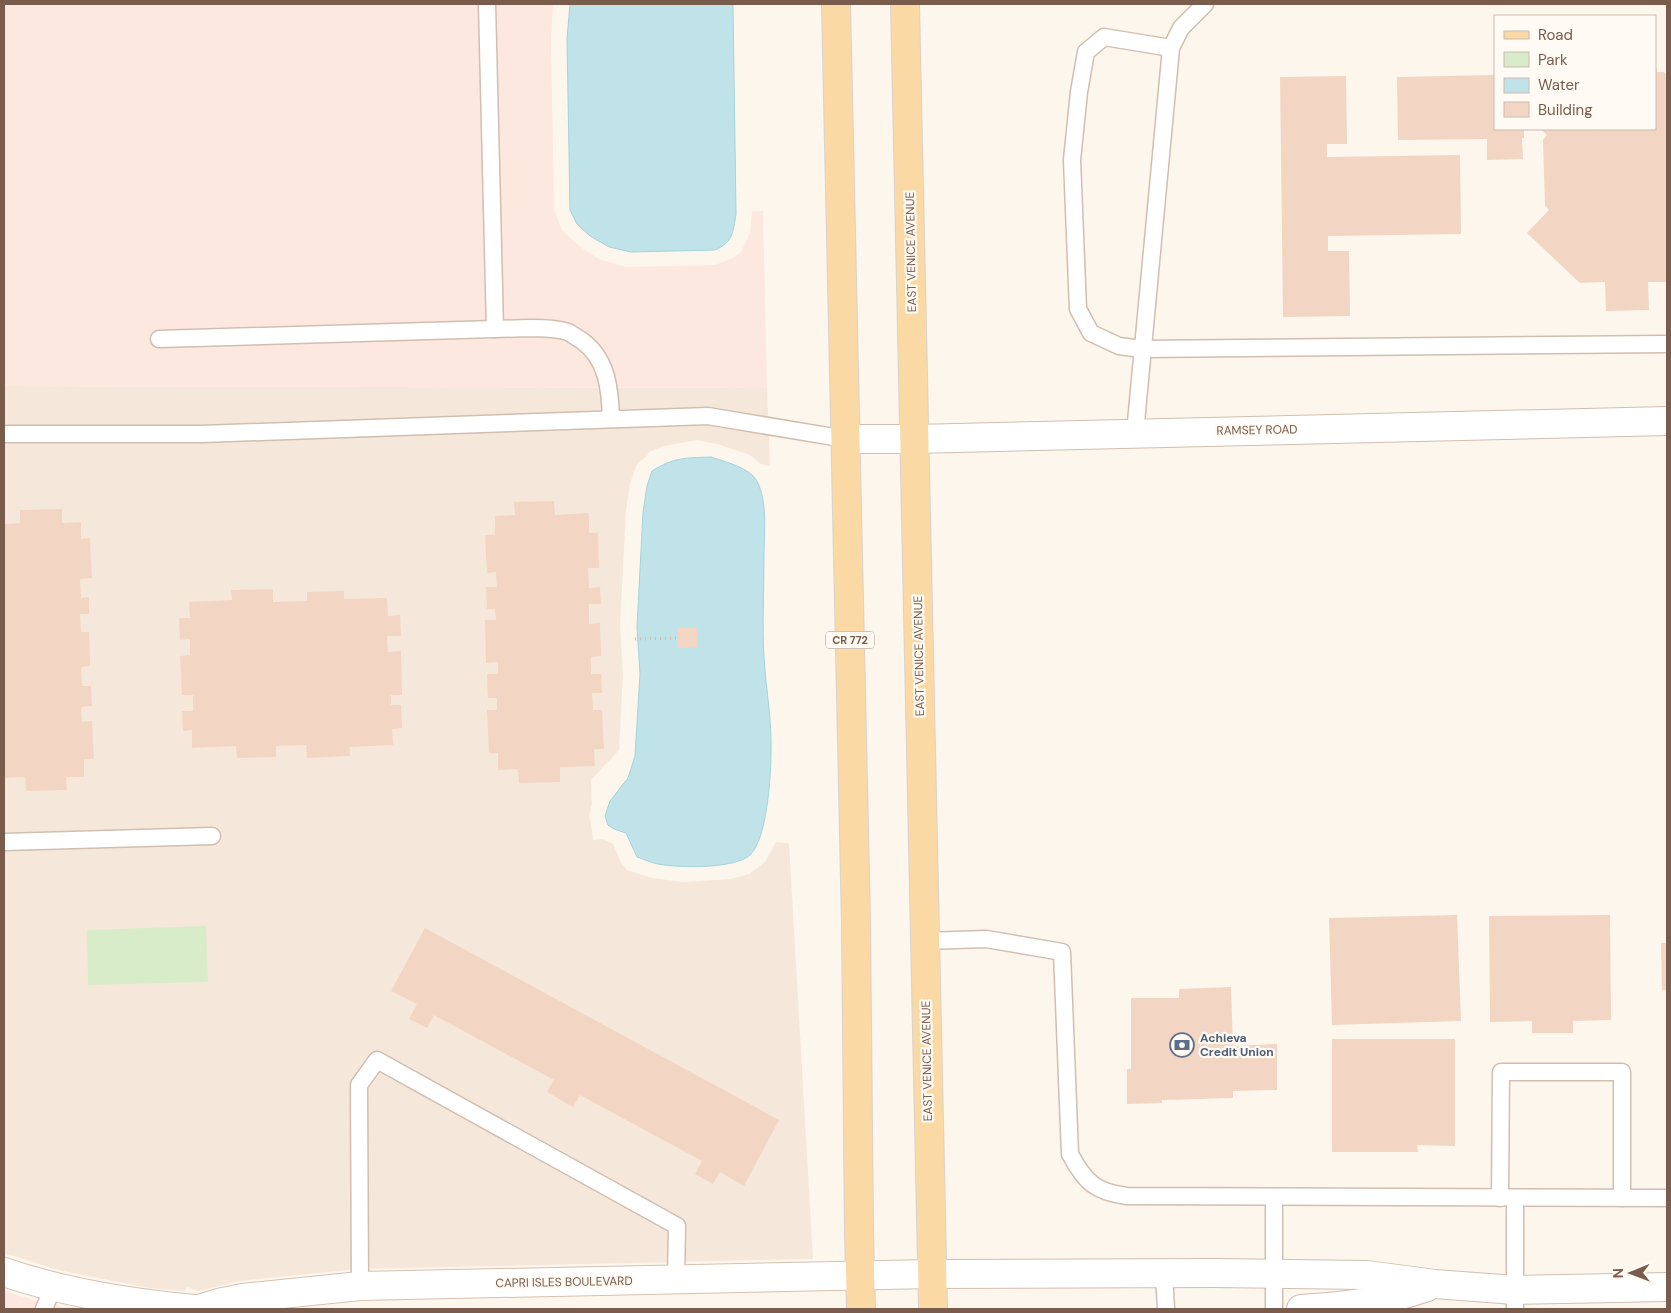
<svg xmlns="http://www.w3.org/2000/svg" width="1671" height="1313" font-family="'DM Sans',sans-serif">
	<rect width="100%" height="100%" fill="#fdf6ec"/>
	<path fill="#f5e8da" d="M4 386 767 388 770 466 761 464 750 455 717 444 697 440 664 446 649 452 647 456 639 462 636 466 630 484 626 511 620 626 623 674 619 750 591 780 592 804 589 816 592 830 593 840 602 839 613 844 621 863 627 870 652 878 683 882 731 879 749 874 765 862 776 842 789 843 813 1259 358 1269 240 1281 198 1291 187 1287 185 1291 149 1288 58 1270 4 1253Z"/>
	<g fill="#fde8e0">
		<path d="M4 4H553L551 40 554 210 562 230 579 246 599 259 626 267 715 265 733 258 741 252 750 233 752 211H763L767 388 4 386Z"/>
		<path d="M4 1291 48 1304 73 1309H4Z"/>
	</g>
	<path fill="#d8ecc9" d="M206 926 208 982 88 985 87 930Z"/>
	<g fill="#bfe3e8" stroke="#a5d3da">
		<path d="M570 4H733L736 214C733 233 733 242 715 250L631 252 609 247 590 236 577 224 570 210 567 39Z"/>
		<path d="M711 457C725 462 749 467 757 481 768 503 764 532 764 556 764 590 762 624 764 658 766 689 772 721 771 752 771 776 767 839 750 855 735 869 679 868 658 864 651 863 644 859 637 857L626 833 614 829 608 825 605 816 610 801 628 778 635 756 640 674 637 627 643 512 647 486 652 471C674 457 686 458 711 457Z"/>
	</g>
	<g fill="#f3d5c3">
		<path d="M1655 68H1657V72H1664L1667 75V282H1648L1649 310 1606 311 1605 282 1580 283 1527 233 1549 210 1545 206 1543 140 1547 135 1541 129H1655Z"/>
		<path d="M1495 75V129H1524V138H1522L1523 159 1487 160V139L1398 140 1397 77Z"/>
		<path d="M1346 76 1347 144H1327V157L1460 155 1461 234 1328 236V251H1349L1350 316 1283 317 1280 77Z"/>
		<path d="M554 501 555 515 589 513V533H598L599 568H588L589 588 600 587 601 604H589V624L600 623 601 656 591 657V674H601L602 693H592L593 710H602L604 749H594L595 766 560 767V782L519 783 518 769 498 770V753H489L487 710H497V698H488L487 674H498V662L486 663 485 620H496L495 609H487L486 587H497L496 572 487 573 485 535H495V516L515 515 514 502Z"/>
		<path d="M62 509V523L81 522V539L90 538 92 578 80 579 81 598 89 597V614H80L81 632H89L90 666 81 667 82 686H91L92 706 81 707 82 722 92 721 94 759H84V777H66L67 790 26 791 25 777 4 778V524L20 523V510Z"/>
		<path d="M273 589V602L307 601V592L344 591V599L387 598 388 616 400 615 401 636H387L388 652 401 651 402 695H391V705H401L402 728 392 729 393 745 350 747V756L307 758 306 745 276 746V757L237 758 236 746 192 748V730L183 731 182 711H193V695H182L180 656 190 655V639L180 640 179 618H190L189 602 232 600 231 590Z"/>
		<path d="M677 628H697L698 647 678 648Z"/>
		<path d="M1457 915 1461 1021 1332 1025 1329 918Z"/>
		<path d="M1610 915 1611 1020 1573 1021V1033H1532V1021L1490 1022 1489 916Z"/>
		<path d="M425 928 779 1120 744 1186 720 1172 713 1184 695 1174 702 1161 580 1095 573 1107 547 1092 554 1080 434 1015 427 1028 409 1019 417 1004 391 991Z"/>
		<path d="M1661 943H1667V990H1662Z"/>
		<path d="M1231 987 1233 1046 1277 1044V1090L1233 1091V1098L1162 1100V1103L1127 1104V1069H1131V998H1179V989Z"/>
		<path d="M1332 1039H1455V1146L1417 1145 1418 1152H1332Z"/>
	</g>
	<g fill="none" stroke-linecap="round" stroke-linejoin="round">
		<g stroke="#d1beb0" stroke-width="19">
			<g id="lane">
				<path d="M487 4 495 329"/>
				<path d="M1171 48 1104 37 1086 52 1079 92 1072 160 1078 309 1091 333 1119 346 1142 349 1667 344"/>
				<path d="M159 339 530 328C542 328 556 328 568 332 572 334 577 338 581 340 608 359 610 390 611 419"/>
				<path d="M1135 433 1171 48 1181 28 1205 4"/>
				<path d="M4 434H202L708 416 846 439"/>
				<path d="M4 842 212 836"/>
				<path d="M925 941 986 939 1062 952 1070 1154C1085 1182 1095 1192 1127 1196L1667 1198"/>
				<path d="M1274 1197V1309"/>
				<path d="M1500 1198 1501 1072H1622V1198"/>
				<path d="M1164 1273 1166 1309"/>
				<path d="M360 1286 359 1085 377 1060 677 1226 676 1279"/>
				<path d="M44 1309 53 1287"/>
				<path d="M1515 1309V1198"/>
			</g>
		</g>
		<g stroke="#d1beb0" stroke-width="30">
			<g id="street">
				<path d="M846 439H915L1667 421"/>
				<path d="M932 1274 1214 1273 1367 1275 1435 1284 1515 1290 1667 1287"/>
				<path d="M1301 1309C1346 1306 1384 1302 1427 1287"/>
			</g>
		</g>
		<g stroke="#d6c0b0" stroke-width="30">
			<g id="secondary">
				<path d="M4 1272C65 1293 130 1303 194 1309"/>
				<path d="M199 1309 218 1303 243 1298 360 1286 932 1274"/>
			</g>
		</g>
		<g stroke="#dad1cd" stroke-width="30">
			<g id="primary">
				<path d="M836 4 856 924 859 1232 861 1309"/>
				<path d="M905 4 933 1309"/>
			</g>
		</g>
		<path stroke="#d9b8a5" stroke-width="3" stroke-dasharray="1 4" stroke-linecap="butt" d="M635 639 677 638"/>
		<use href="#lane" stroke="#fff" stroke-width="16"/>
		<use href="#street" stroke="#fff" stroke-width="28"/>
		<use href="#secondary" stroke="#fff" stroke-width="28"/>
		<use href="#primary" stroke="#fbd9a5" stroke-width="28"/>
	</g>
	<defs>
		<g id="bank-ring" transform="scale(1.25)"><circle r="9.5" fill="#fffaf3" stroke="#5c6f8a" stroke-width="1.5"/><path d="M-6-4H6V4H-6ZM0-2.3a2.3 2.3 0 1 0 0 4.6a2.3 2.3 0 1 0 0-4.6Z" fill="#5c6f8a"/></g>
	</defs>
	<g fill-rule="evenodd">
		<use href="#bank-ring" x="1182" y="1045"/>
	</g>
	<g text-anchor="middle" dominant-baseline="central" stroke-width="4.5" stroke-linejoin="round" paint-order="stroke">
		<rect fill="#fffaf3" stroke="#a28b7f" stroke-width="1" x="826" y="631.5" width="48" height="17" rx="4"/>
		<g font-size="11" font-weight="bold" fill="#7a5c4d">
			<text x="850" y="640">CR 772</text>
		</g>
		<g font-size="12" fill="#7a5c4d" stroke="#fffaf3">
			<text transform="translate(911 252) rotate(-91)">EAST VENICE AVENUE</text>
			<text transform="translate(1257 430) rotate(-1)">RAMSEY ROAD</text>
			<text transform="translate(919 656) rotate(-91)">EAST VENICE AVENUE</text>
			<text transform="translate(927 1061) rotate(-91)">EAST VENICE AVENUE</text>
			<text transform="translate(564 1282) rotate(-1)">CAPRI ISLES BOULEVARD</text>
		</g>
		<g font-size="12" font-weight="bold" fill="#4e5e75" stroke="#fffaf3" text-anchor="start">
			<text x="1200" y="1038">Achieva<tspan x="1200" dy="14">Credit Union</tspan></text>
		</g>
	</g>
	<rect width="1671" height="1313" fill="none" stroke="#7a5c4d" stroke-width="10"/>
	<rect x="1494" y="15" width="162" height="115" fill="#fffaf3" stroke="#cabbb1"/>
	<rect x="1504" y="31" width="25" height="8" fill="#fbd9a5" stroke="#cabbb1"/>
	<text x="1538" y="40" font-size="15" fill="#7a5c4d">Road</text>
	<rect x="1504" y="52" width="25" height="15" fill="#d8ecc9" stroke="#cabbb1"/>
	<text x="1538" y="65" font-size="15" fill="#7a5c4d">Park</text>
	<rect x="1504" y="78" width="25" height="15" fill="#bfe3e8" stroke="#cabbb1"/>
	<text x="1538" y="90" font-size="15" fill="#7a5c4d">Water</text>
	<rect x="1504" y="102" width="25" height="15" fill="#f3d5c3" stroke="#cabbb1"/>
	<text x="1538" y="115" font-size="15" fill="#7a5c4d">Building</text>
	<g transform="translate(1631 1273) rotate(269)" stroke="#fffaf3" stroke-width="4" paint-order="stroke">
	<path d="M0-4L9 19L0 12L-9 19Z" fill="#7a5c4d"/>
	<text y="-8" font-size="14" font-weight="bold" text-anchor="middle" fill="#7a5c4d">N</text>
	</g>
</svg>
